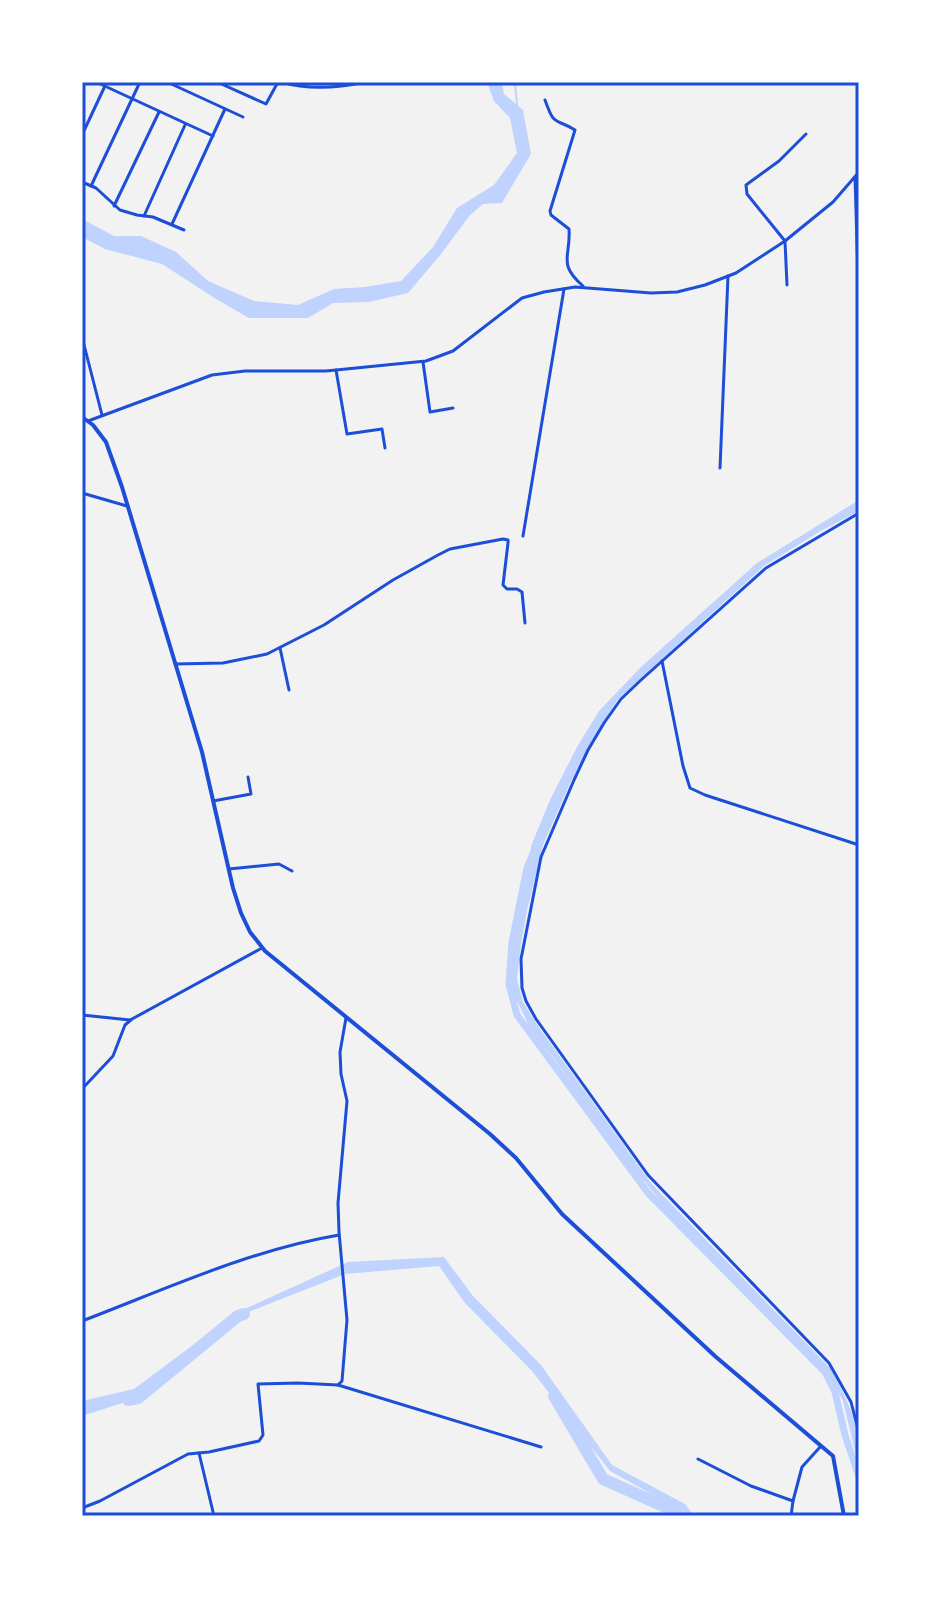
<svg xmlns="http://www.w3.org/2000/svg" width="941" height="1598" font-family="'Nunito Sans',sans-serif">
	<rect width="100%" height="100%" fill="#f2f2f2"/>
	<g fill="#bfd3fe">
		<path d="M487 82H502L504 94 523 110 531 154 502 203 483 204 470 215 441 254 408 293 369 302 333 303 308 318H249L216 299 162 264 105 249 82 237V219L114 236H141L176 252 208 281 254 301 298 305 334 289 365 287 401 281 433 247 457 208 494 185 517 153 510 118 494 101Z"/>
		<path d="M859 500V511L819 532 764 566 618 699 611 710 587 749 572 779 543 845 527 911 521 944 517 979 523 1002 538 1026 651 1183 831 1369C843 1392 856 1416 859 1442 860 1450 859 1460 859 1468L843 1401 822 1365 761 1306 672 1215 623 1156 555 1060 530 1028 516 999 512 986V969L513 944 530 864 531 846 550 800 577 747 599 711 641 667 757 563Z"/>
		<path d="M444 1257 473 1296 541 1365 612 1465 685 1504 694 1516H686L682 1511 610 1471 532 1371 465 1303 439 1266 345 1274 238 1316 138 1398 82 1416V1401L134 1389 236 1313 348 1262Z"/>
	</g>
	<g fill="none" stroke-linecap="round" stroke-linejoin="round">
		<path stroke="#bfd3fe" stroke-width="2" d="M515 82 517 106"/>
		<path stroke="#bfd3fe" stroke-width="7" d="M534 851 527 868 512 942 509 984 517 1015 648 1193 825 1372 835 1392 845 1435 859 1477"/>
		<g stroke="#bfd3fe" stroke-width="12">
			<path d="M554 1396 603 1479 681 1514 682 1516"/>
			<path d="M128 1400 138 1398 238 1316 244 1314"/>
		</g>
		<g stroke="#1d4ed8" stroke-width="3">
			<path d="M96 82 213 136"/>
			<path d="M167 82 243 117"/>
			<path d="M217 82 266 104 278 82"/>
			<path d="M281 82C308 90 338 88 365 82"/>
			<path d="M545 100C555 128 554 117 575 130L550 211 551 215 569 229C571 257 557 263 583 286"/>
			<path d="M82 135 104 88"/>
			<path d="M855 177 858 277"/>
			<path d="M82 182 96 188 120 210 137 215 153 217 184 230"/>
			<path d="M91 186 140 82"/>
			<path d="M114 206 159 112"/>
			<path d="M144 216 185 125"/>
			<path d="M172 224 225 109"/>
			<path d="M787 285 785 241 747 194 746 185 779 161 806 134"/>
			<path d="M82 337 102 415"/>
			<path d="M423 362 430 412 453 408"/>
			<path d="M336 370 347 434 382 429 385 448"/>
			<path d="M88 421 212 375 245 371H326L426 361 453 351 522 298 544 292 575 287 651 293 677 292 705 285 736 273 785 241 833 202 859 172"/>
			<path d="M720 468 728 276"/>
			<path d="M82 493 127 506"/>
			<path d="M859 513 766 568 641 680 621 699 604 723 588 750 574 780 541 857 521 959 522 988 526 1001 536 1019 648 1175 829 1363 851 1402 859 1433"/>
			<path d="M523 536 564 289"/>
			<path d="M280 648 289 690"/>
			<path d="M662 661 683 766 690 788 705 795 859 845"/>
			<path d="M175 664 223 663 267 654 324 625 393 580 438 555 450 549 503 539 508 540V543L503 585 507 589H517L522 592 525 623"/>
			<path d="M82 754V759"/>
			<path d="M213 801 251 794 248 777"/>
			<path d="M229 869 279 864 292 871"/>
			<path d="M82 1015 130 1020"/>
			<path d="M82 1089 113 1056 125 1025 132 1019 262 948"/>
			<path d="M82 1321C166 1289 250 1250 339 1235"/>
			<path d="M338 1385 541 1447"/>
			<path d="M199 1453 214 1516"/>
			<path d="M698 1459 751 1486 793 1501"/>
			<path d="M82 1508 100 1501 188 1454 209 1452 259 1441 263 1435 258 1384 298 1383 338 1385 342 1381 347 1320 339 1232 338 1203 347 1101 341 1074 340 1052 346 1018"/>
			<path d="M791 1516 793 1501 802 1467 821 1446"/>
		</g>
		<path stroke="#1d4ed8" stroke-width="4" d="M82 417 93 425 106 442 122 487 202 752 233 888 241 913 250 932 265 951 490 1134 516 1158 562 1214 716 1357 833 1456 844 1516"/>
	</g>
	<rect width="941" height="1598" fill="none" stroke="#ffffff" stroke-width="168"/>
	<rect x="84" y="84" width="773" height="1430" fill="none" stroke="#1d4ed8" stroke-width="3"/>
</svg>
